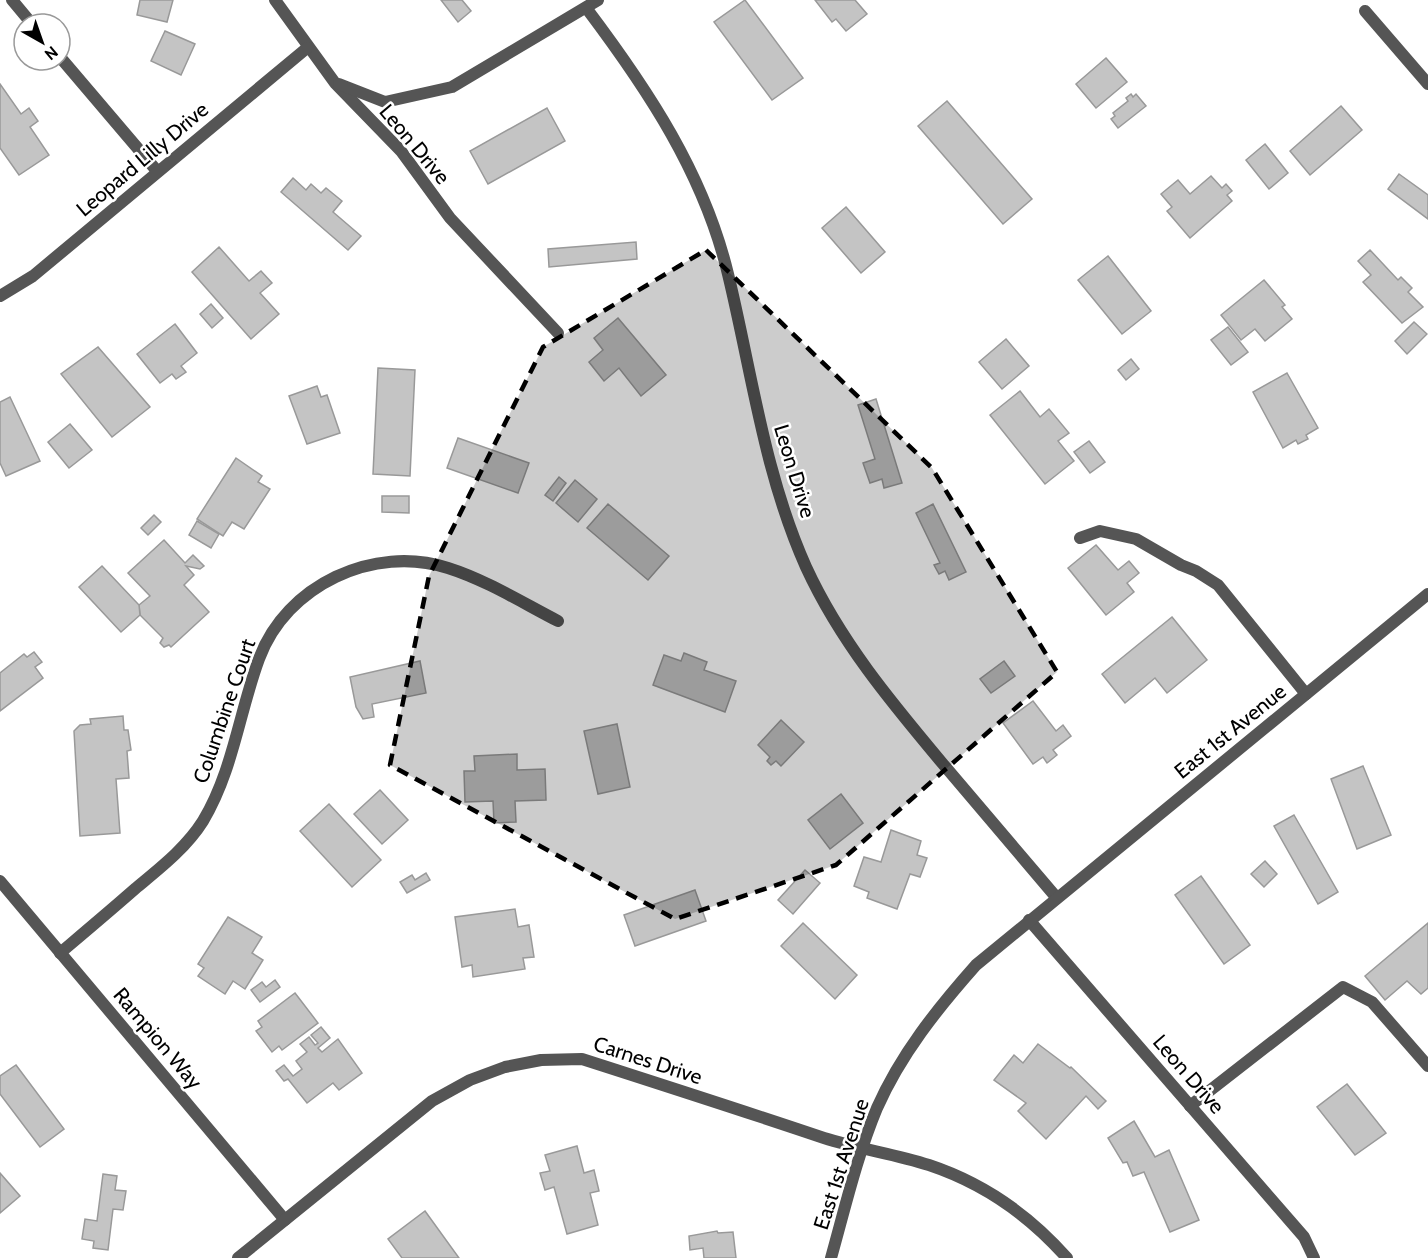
<svg xmlns="http://www.w3.org/2000/svg" width="1428" height="1258" font-family="Cabin,sans-serif">
	<rect width="100%" height="100%" fill="#fff"/>
	<g fill="#c4c4c4" stroke="#999" stroke-width="1.5">
		<path d="M140 0H173L167 22 137 15Z"/>
		<path d="M441 0H462L471 11 458 22Z"/>
		<path d="M745 0 803 78 772 100 714 22Z"/>
		<path d="M815 0H855L867 14 846 31 836 19 832 22Z"/>
		<path d="M165 31 195 44 181 75 151 61Z"/>
		<path d="M1106 58 1127 82 1096 108 1076 84Z"/>
		<path d="M0 84 21 114 29 108 38 121 30 127 49 155 19 175 0 148Z"/>
		<path d="M1131 94 1133 97 1136 94 1146 106 1118 128 1111 119 1115 116 1113 113 1128 101 1126 98Z"/>
		<path d="M947 101 1032 199 1003 224 918 126Z"/>
		<path d="M1341 106 1362 130 1310 175 1290 151Z"/>
		<path d="M547 108 565 141 488 184 470 151Z"/>
		<path d="M1265 144 1288 173 1269 189 1246 160Z"/>
		<path d="M1399 174 1428 195V219L1388 189Z"/>
		<path d="M1211 176 1222 188 1226 184 1232 191 1227 195 1232 201 1190 238 1167 211 1172 207 1161 194 1178 180 1190 194Z"/>
		<path d="M293 178 306 190 311 184 321 193 326 188 342 201 333 212 361 236 348 250 281 192Z"/>
		<path d="M846 207 885 252 861 273 822 228Z"/>
		<path d="M636 242 637 259 549 267 548 249Z"/>
		<path d="M219 247 249 281 261 271 272 283 260 293 279 314 251 339 192 272Z"/>
		<path d="M1370 250 1398 280 1401 277 1412 288 1408 292 1423 307 1402 323 1363 282 1371 275 1358 261Z"/>
		<path d="M1108 256 1151 311 1122 334 1078 280Z"/>
		<path d="M1264 280 1285 305 1282 307 1292 319 1265 341 1255 329 1241 340 1221 315Z"/>
		<path d="M211 304 223 318 212 328 200 314Z"/>
		<path d="M618 318 666 375 641 396 619 368 604 381 589 362 603 350 594 338Z"/>
		<path d="M1414 322 1427 334 1407 354 1395 341Z"/>
		<path d="M175 324 197 353 181 366 186 372 176 379 172 374 160 383 137 354Z"/>
		<path d="M1228 327 1248 352 1231 365 1211 340Z"/>
		<path d="M1006 339 1029 366 1002 389 979 362Z"/>
		<path d="M98 347 150 407 112 437 61 374Z"/>
		<path d="M1131 359 1139 369 1126 380 1118 370Z"/>
		<path d="M378 368 415 370 410 476 373 474Z"/>
		<path d="M1287 373 1318 428 1306 435 1308 439 1298 444 1296 440 1283 448 1253 392Z"/>
		<path d="M317 386 321 397 327 395 340 433 307 444 289 396Z"/>
		<path d="M1020 391 1040 417 1049 409 1069 433 1058 441 1074 461 1045 484 990 415Z"/>
		<path d="M10 397 40 461 6 476 0 463V402Z"/>
		<path d="M876 399 902 483 884 488 882 479 870 483 863 463 875 459 858 405Z"/>
		<path d="M70 424 92 450 69 468 48 442Z"/>
		<path d="M458 438 529 463 518 493 447 468Z"/>
		<path d="M1089 441 1105 462 1090 473 1074 452Z"/>
		<path d="M236 458 262 476 258 482 270 489 244 529 232 522 223 536 197 519Z"/>
		<path d="M559 477 566 483 553 501 545 495Z"/>
		<path d="M575 480 597 499 578 522 556 503Z"/>
		<path d="M382 496H409V513L382 512Z"/>
		<path d="M608 504 669 556 648 580 587 528Z"/>
		<path d="M933 504 966 572 949 580 945 571 939 574 934 565 940 563 916 513Z"/>
		<path d="M154 515 161 522 148 535 141 528Z"/>
		<path d="M197 521 219 534 211 548 189 535Z"/>
		<path d="M164 540 185 563 193 555 204 566 200 569 186 566 194 575 184 585 209 612 171 647 169 645 164 647 160 643 163 638 140 615 139 605 150 596 128 573Z"/>
		<path d="M1096 545 1118 570 1129 561 1139 573 1127 583 1134 592 1106 615 1068 568Z"/>
		<path d="M102 566 139 605 140 615 121 632 79 587Z"/>
		<path d="M1172 617 1207 660 1167 693 1155 678 1125 703 1102 674Z"/>
		<path d="M34 652 42 662 35 667 43 678 0 711V673L24 654 27 657Z"/>
		<path d="M684 653 707 662 704 670 736 681 725 712 653 685 664 655 681 661Z"/>
		<path d="M420 661 426 693 372 704 374 717 363 719 356 707 350 677Z"/>
		<path d="M1004 661 1015 676 991 693 980 679Z"/>
		<path d="M1033 701 1056 731 1063 725 1071 736 1053 750 1057 755 1047 763 1043 757 1033 764 1003 723Z"/>
		<path d="M123 716 124 730H128L131 750 127 751 129 778 116 779 120 833 80 836 74 731 80 725 91 724 90 719Z"/>
		<path d="M781 720 804 742 781 766 776 761 771 765 767 761 770 757 758 745Z"/>
		<path d="M617 724 630 787 598 794 584 731Z"/>
		<path d="M517 754V770L545 769 546 800 515 801 516 822 494 823 493 801 465 802 464 771H475L474 756Z"/>
		<path d="M1363 766 1391 835 1357 849 1331 779Z"/>
		<path d="M380 790 408 820 382 844 354 814Z"/>
		<path d="M841 794 863 823 830 849 808 820Z"/>
		<path d="M329 804 381 860 352 887 300 831Z"/>
		<path d="M1294 815 1338 892 1318 904 1274 826Z"/>
		<path d="M891 830 921 841 917 855 927 858 920 877 910 874 897 909 867 898 869 892 854 886 864 857 881 862Z"/>
		<path d="M1265 861 1277 874 1264 887 1251 874Z"/>
		<path d="M805 870 820 883 793 914 778 900Z"/>
		<path d="M426 873 430 880 407 893 400 882 412 875 415 880Z"/>
		<path d="M1201 876 1250 945 1224 964 1175 895Z"/>
		<path d="M695 890 706 921 635 946 624 915Z"/>
		<path d="M515 909 518 927 529 925 534 957 523 958 525 969 473 977 472 965 462 967 455 917Z"/>
		<path d="M228 917 262 937 252 953 263 960 245 989 233 981 225 994 198 976 204 968 198 964Z"/>
		<path d="M803 923 857 975 835 999 781 946Z"/>
		<path d="M1428 923V988L1421 994 1407 981 1385 1000 1365 976Z"/>
		<path d="M275 980 280 987 260 1002 251 990 262 982 266 987Z"/>
		<path d="M295 993 318 1023 282 1050 279 1046 272 1052 256 1031 262 1027 258 1021Z"/>
		<path d="M321 1027 330 1038 318 1048 322 1052 338 1039 362 1073 339 1090 333 1083 307 1103 288 1079 284 1081 276 1071 284 1065 293 1076 302 1069 296 1061 307 1052 300 1044 309 1037 315 1045 318 1043 311 1035Z"/>
		<path d="M1038 1044 1070 1068 1071 1067 1106 1101 1098 1109 1086 1096 1046 1139 1018 1111 1026 1103 994 1080 1014 1055 1023 1063Z"/>
		<path d="M16 1065 64 1129 40 1147 0 1094V1076Z"/>
		<path d="M1347 1084 1386 1133 1355 1155 1317 1107Z"/>
		<path d="M1134 1121 1155 1157 1169 1150 1199 1220 1170 1232 1144 1172 1133 1176 1127 1162 1123 1163 1108 1138Z"/>
		<path d="M577 1146 584 1173 594 1170 599 1191 590 1193 598 1225 567 1234 554 1187 545 1190 540 1173 550 1171 545 1155Z"/>
		<path d="M0 1173 20 1196 0 1213Z"/>
		<path d="M103 1174 117 1176 115 1190 126 1191 123 1210 113 1209 108 1250 93 1248 94 1241 82 1239 85 1219 97 1221Z"/>
		<path d="M425 1211 459 1258H402L388 1239Z"/>
		<path d="M717 1231 718 1233 733 1232 736 1258H704L703 1248 690 1250 689 1236Z"/>
	</g>
	<g fill="none" stroke-linecap="round" stroke-linejoin="round">
		<g stroke="#555" stroke-width="12">
			<path d="M1080 538 1100 531 1136 539 1181 565 1196 571 1218 585 1306 694"/>
			<path d="M1190 1106 1343 987 1372 1002 1428 1066"/>
		</g>
		<g stroke="#555" stroke-width="12">
			<path d="M12 0 32 24"/>
			<path d="M275 0 335 83 401 151 450 218 558 333"/>
			<path d="M587 9C648 90 704 174 728 274 752 373 764 473 806 567 840 641 891 702 943 764 981 809 1019 853 1056 897"/>
			<path d="M1365 11 1428 84"/>
			<path d="M60 57 157 171"/>
			<path d="M339 84 385 102 452 87 598 0"/>
			<path d="M0 296 33 276 307 48"/>
			<path d="M0 881 285 1220"/>
			<path d="M1029 920 1304 1237 1314 1258"/>
			<path d="M60 953C86 931 111 910 136 888 160 868 186 848 203 821 233 771 239 713 259 659 286 585 374 544 448 568 486 580 523 603 558 621"/>
			<path d="M238 1258 432 1101 470 1080 505 1067 541 1060 582 1059C663 1085 744 1111 824 1138 859 1149 895 1154 929 1165 983 1183 1030 1216 1067 1258"/>
			<path d="M831 1258C845 1208 857 1156 877 1108 901 1054 937 1009 976 965L1428 594"/>
		</g>
	</g>
	<path fill="#000" fill-opacity="0.2" stroke="#000" stroke-width="4.5" stroke-dasharray="12 8" stroke-linejoin="round" d="M706 250 932 468 1057 672 836 865 675 919 390 765 429 576 543 347Z"/>
	<g text-anchor="middle" dominant-baseline="central" stroke-width="5" stroke-linejoin="round" paint-order="stroke">
		<g font-size="21" fill="#000" stroke="#fff">
			<text transform="translate(415 144) rotate(50)">Leon Drive</text>
			<text transform="translate(142 159) rotate(-40)">Leopard Lilly Drive</text>
			<text transform="translate(795 471) rotate(73)">Leon Drive</text>
			<text transform="translate(224 711) rotate(-71)">Columbine Court</text>
			<text transform="translate(1230 731) rotate(-39)">East 1st Avenue</text>
			<text transform="translate(158 1038) rotate(50)">Rampion Way</text>
			<text transform="translate(648 1060) rotate(18)">Carnes Drive</text>
			<text transform="translate(1189 1074) rotate(49)">Leon Drive</text>
			<text transform="translate(841 1164) rotate(-72)">East 1st Avenue</text>
		</g>
	</g>
	<g transform="translate(42 42) rotate(140)"><circle r="28" fill="#ffffff" stroke="#999999" stroke-width="1.5"/>
	<path d="M0-4.5L10 22L0 15L-10 22Z" fill="#000000"/>
	<text y="-9" font-size="16" font-weight="bold" text-anchor="middle" fill="#000000">N</text>
	</g>
</svg>
